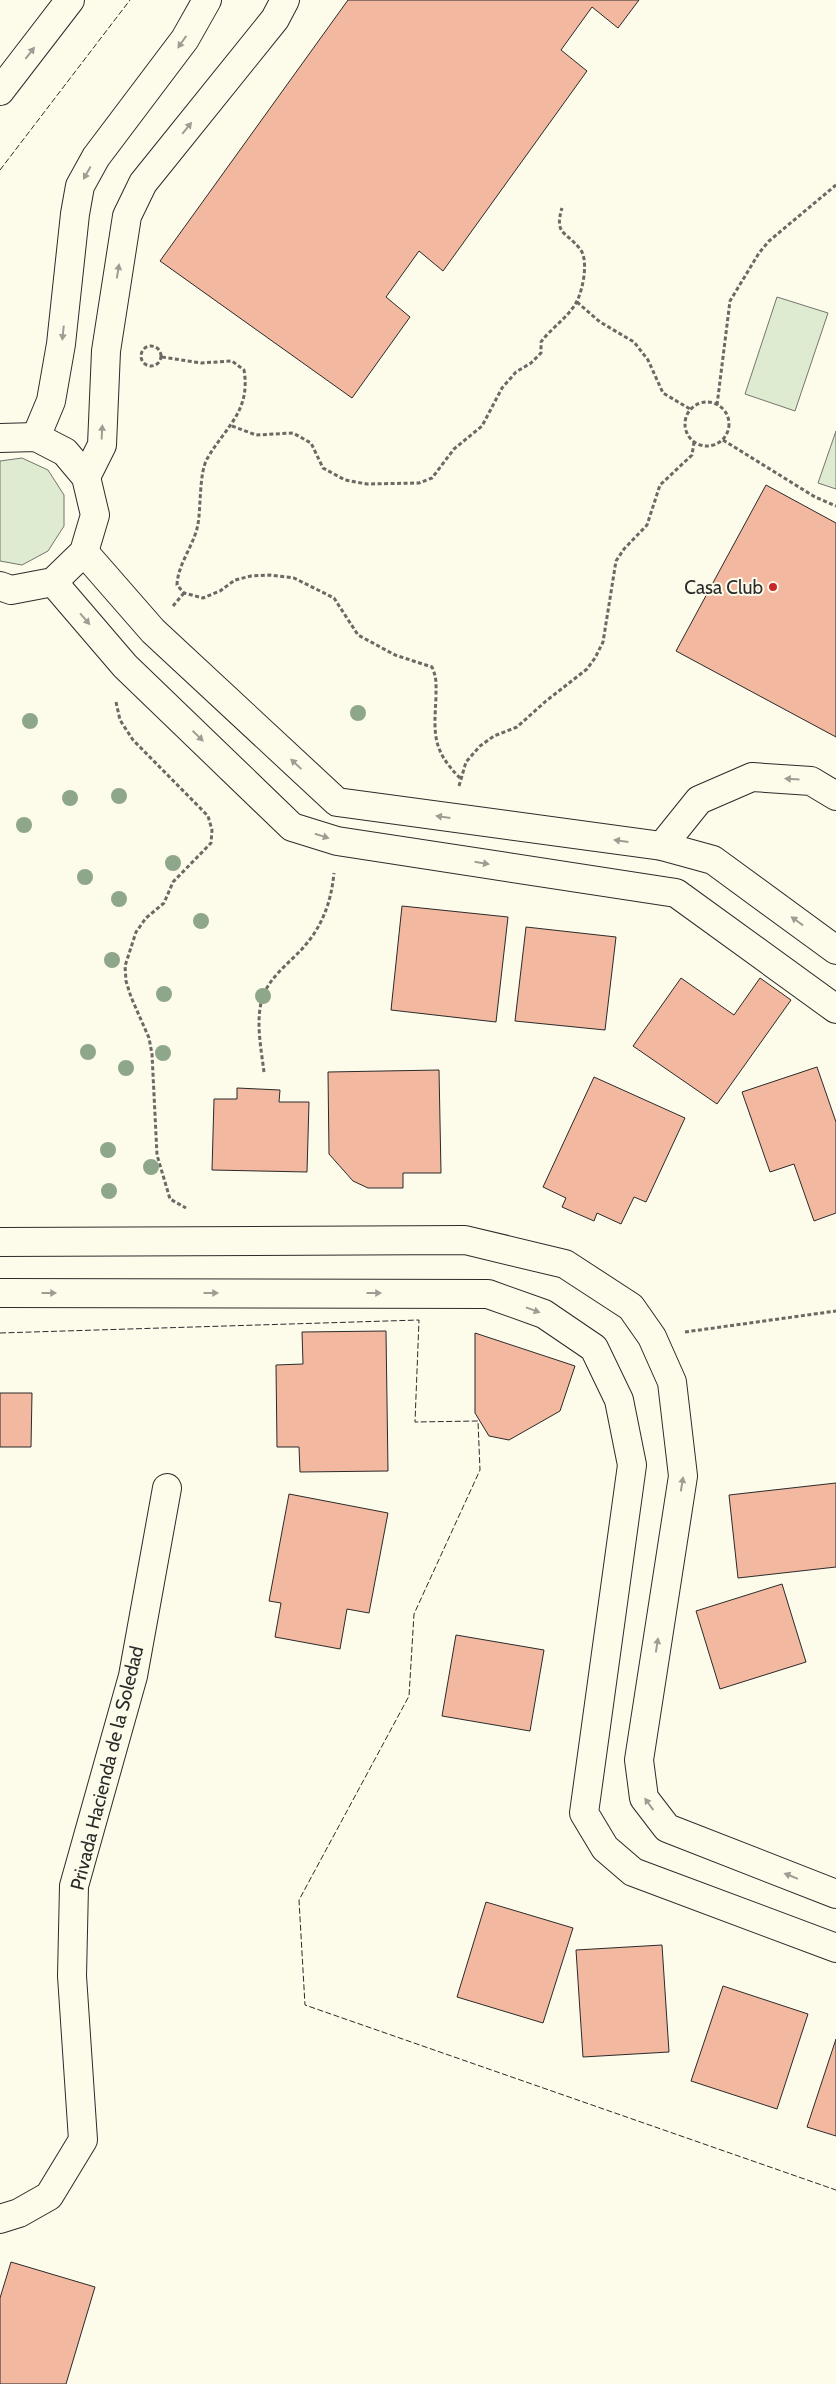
<svg xmlns="http://www.w3.org/2000/svg" width="836" height="2384" font-family="Cabin,sans-serif">
	<rect width="100%" height="100%" fill="#fdfbea"/>
	<g fill="#deebd1" stroke="#74746e">
		<path d="M777 297 828 313 795 411 745 394Z"/>
		<path d="M836 431V489L818 483Z"/>
		<path d="M22 458 48 470 64 495V526L48 551 22 565 0 561V461Z"/>
	</g>
	<g fill="#f2b8a0" stroke="#2b2b2b">
		<path d="M348 0H639L618 28 592 7 561 50 587 71 443 271 419 251 386 297 410 317 352 398 160 261Z"/>
		<path d="M766 485 836 523V737L676 651Z"/>
		<path d="M402 906 508 917 496 1022 391 1010Z"/>
		<path d="M526 927 616 937 605 1030 515 1021Z"/>
		<path d="M681 978 734 1015 760 978 791 1000 717 1104 633 1046Z"/>
		<path d="M817 1067 836 1122V1213L814 1221 794 1164 770 1172 742 1092Z"/>
		<path d="M439 1070 441 1173H403V1188H368L353 1181 329 1154 328 1072Z"/>
		<path d="M594 1077 685 1118 646 1202 634 1197 621 1224 597 1213 594 1221 562 1207 566 1198 543 1187Z"/>
		<path d="M237 1088 280 1090 279 1102H309L307 1172 212 1170 214 1099H237Z"/>
		<path d="M386 1331 388 1471 300 1472 299 1447H277L276 1365 303 1364 302 1332Z"/>
		<path d="M475 1333 575 1366 560 1411 509 1440 489 1436 475 1413Z"/>
		<path d="M0 1393H32L31 1447H0Z"/>
		<path d="M836 1483V1567L738 1578 729 1495Z"/>
		<path d="M289 1494 388 1513 369 1613 347 1609 340 1649 275 1637 281 1603 269 1601Z"/>
		<path d="M782 1584 806 1662 720 1689 696 1611Z"/>
		<path d="M456 1635 544 1650 530 1731 442 1716Z"/>
		<path d="M486 1902 573 1928 543 2023 457 1997Z"/>
		<path d="M662 1945 669 2052 583 2057 576 1950Z"/>
		<path d="M723 1986 808 2014 777 2109 691 2081Z"/>
		<path d="M836 2039V2136L807 2127Z"/>
		<path d="M11 2262 95 2287 66 2384H0V2298Z"/>
	</g>
	<g fill="none" stroke-linecap="round" stroke-linejoin="round">
		<g stroke="#2b2b2b" stroke-width="30">
			<g id="street">
				<path d="M36 437 51 401 61 344 75 214 80 186 96 157 185 39 207 0"/>
				<path d="M0 438 36 437 65 452 86 477 95 515 84 552 53 582 11 590 0 586"/>
				<path d="M86 477 102 445 106 351 127 216 143 183 275 19 285 0"/>
				<path d="M84 552 153 631 337 802 662 846 713 860 836 950"/>
				<path d="M53 582 125 666 292 827 337 841 676 893 836 1009"/>
				<path d="M662 846 699 800 752 777 811 781 836 796"/>
				<path d="M0 1242 465 1240 565 1264 631 1307 652 1337 672 1382 683 1476 639 1760 644 1798 667 1828 836 1894"/>
				<path d="M0 1293 488 1294 544 1314 594 1348 619 1400 632 1465 584 1813 605 1848 633 1872 836 1948"/>
				<path d="M0 2219 19 2213 49 2196 83 2140 72 1976 74 1886 133 1676 167 1488"/>
			</g>
		</g>
		<g stroke="#2b2b2b" stroke-width="30">
			<path id="secondary" d="M0 91 70 0"/>
		</g>
		<g stroke="#6a6964" stroke-width="3" stroke-dasharray="4 2.5" stroke-linecap="butt">
			<path d="M577 302 600 322 634 342 648 360 663 393 690 409"/>
			<circle cx="151" cy="356" r="10"/>
			<path d="M162 357 201 363 232 361 244 370C251 412 225 427 207 459 199 474 201 507 198 524 194 546 178 563 177 585L184 593 203 598 220 591 235 580 251 576 270 575 294 578 334 598 358 635 395 655 432 667C437 678 436 685 436 697 434 734 432 750 460 778"/>
			<circle cx="707" cy="424" r="22"/>
			<path d="M717 405 730 301 759 253 769 241 836 185"/>
			<path d="M232 426 256 435 293 433 311 443 323 468 345 480 367 484 419 483 432 478 454 449 482 426 502 388 516 372 531 363 541 353V342C551 328 569 317 577 301 583 289 589 260 580 249 566 231 554 235 562 208"/>
			<path d="M723 440 815 497 836 506"/>
			<path d="M173 606 184 593"/>
			<path d="M116 702 120 720 133 740 208 816 212 830 211 843 173 882 164 903 146 918 136 932 125 966 126 981 131 997 149 1038 152 1054 157 1155 170 1199 186 1208"/>
			<path d="M459 786 466 762 480 746 494 736 517 727 546 701 587 669 595 658 603 642 616 561 624 549 647 525 660 485 692 455 694 442"/>
			<path d="M264 1072C261 1048 255 1019 263 996 270 977 289 963 302 949 322 927 331 903 334 873"/>
			<path d="M685 1332 836 1311"/>
		</g>
		<use href="#street" stroke="#fdfbea" stroke-width="28"/>
		<use href="#secondary" stroke="#fdfbea" stroke-width="28"/>
		<g stroke="#2b2b2b" stroke-width="1" stroke-dasharray="6 2.5" stroke-linecap="butt">
			<path d="M0 170 130 0"/>
			<path d="M0 1333 419 1320 415 1422 478 1421 480 1470 414 1614 409 1696 299 1900 305 2005 836 2190"/>
		</g>
	</g>
	<g fill="#8ea78a">
		<circle cx="358" cy="713" r="8"/>
		<circle cx="30" cy="721" r="8"/>
		<circle cx="119" cy="796" r="8"/>
		<circle cx="70" cy="798" r="8"/>
		<circle cx="24" cy="825" r="8"/>
		<circle cx="173" cy="863" r="8"/>
		<circle cx="85" cy="877" r="8"/>
		<circle cx="119" cy="899" r="8"/>
		<circle cx="201" cy="921" r="8"/>
		<circle cx="112" cy="960" r="8"/>
		<circle cx="164" cy="994" r="8"/>
		<circle cx="263" cy="996" r="8"/>
		<circle cx="88" cy="1052" r="8"/>
		<circle cx="163" cy="1053" r="8"/>
		<circle cx="126" cy="1068" r="8"/>
		<circle cx="108" cy="1150" r="8"/>
		<circle cx="151" cy="1167" r="8"/>
		<circle cx="109" cy="1191" r="8"/>
	</g>
	<defs><path id="oneway-solid" d="M-6-.8H1V-3.2L6.5 0L1 3.2V.8H-6Z" transform="scale(1.25)"/></defs>
	<g fill="#9e9d94">
		<use href="#oneway-solid" transform="translate(182 42) rotate(125)"/>
		<use href="#oneway-solid" transform="translate(30 53) rotate(-52)"/>
		<use href="#oneway-solid" transform="translate(187 128) rotate(-51)"/>
		<use href="#oneway-solid" transform="translate(87 173) rotate(119)"/>
		<use href="#oneway-solid" transform="translate(118 271) rotate(-81)"/>
		<use href="#oneway-solid" transform="translate(63 333) rotate(96)"/>
		<use href="#oneway-solid" transform="translate(102 432) rotate(-87)"/>
		<use href="#oneway-solid" transform="translate(85 619) rotate(49)"/>
		<use href="#oneway-solid" transform="translate(198 736) rotate(44)"/>
		<use href="#oneway-solid" transform="translate(296 764) rotate(-137)"/>
		<use href="#oneway-solid" transform="translate(792 779) rotate(-176)"/>
		<use href="#oneway-solid" transform="translate(443 817) rotate(-172)"/>
		<use href="#oneway-solid" transform="translate(322 836) rotate(18)"/>
		<use href="#oneway-solid" transform="translate(621 841) rotate(-172)"/>
		<use href="#oneway-solid" transform="translate(482 863) rotate(9)"/>
		<use href="#oneway-solid" transform="translate(797 921) rotate(-144)"/>
		<use href="#oneway-solid" transform="translate(49 1293)"/>
		<use href="#oneway-solid" transform="translate(211 1293)"/>
		<use href="#oneway-solid" transform="translate(374 1293)"/>
		<use href="#oneway-solid" transform="translate(533 1310) rotate(20)"/>
		<use href="#oneway-solid" transform="translate(682 1484) rotate(-81)"/>
		<use href="#oneway-solid" transform="translate(657 1645) rotate(-81)"/>
		<use href="#oneway-solid" transform="translate(649 1804) rotate(-126)"/>
		<use href="#oneway-solid" transform="translate(791 1876) rotate(-158)"/>
	</g>
	<circle fill="#c62828" stroke="#fdfbea" stroke-width="2" cx="773" cy="587" r="5"/>
	<g text-anchor="middle" dominant-baseline="central" stroke-width="4" stroke-linejoin="round" paint-order="stroke">
		<g font-size="19" fill="#2b2b2b" stroke="#fdfbea" text-anchor="end">
			<text x="763" y="587">Casa Club</text>
		</g>
		<g font-size="19" fill="#2b2b2b" stroke="#fdfbea">
			<text transform="translate(107 1768) rotate(-76)">Privada Hacienda de la Soledad</text>
		</g>
	</g>
</svg>
